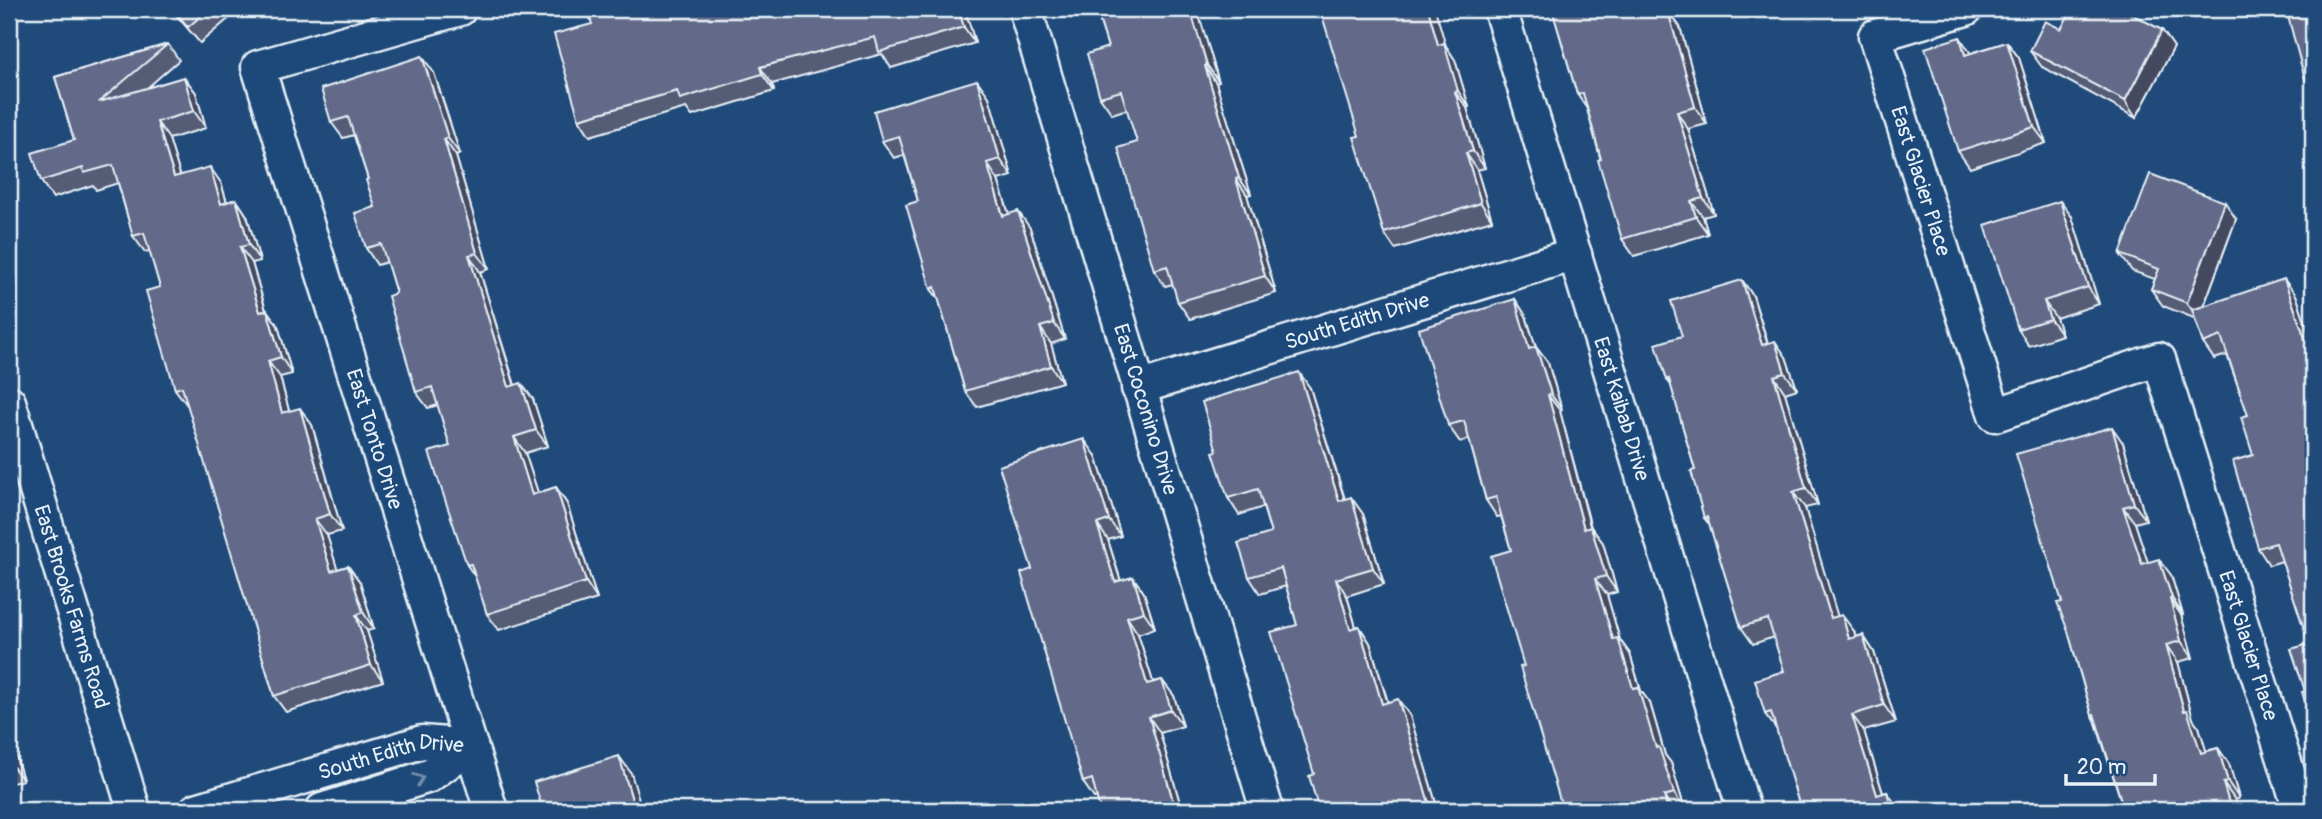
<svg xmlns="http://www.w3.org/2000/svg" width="2322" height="819" font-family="Pangolin,sans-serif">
	<rect width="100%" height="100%" fill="#1f4a7a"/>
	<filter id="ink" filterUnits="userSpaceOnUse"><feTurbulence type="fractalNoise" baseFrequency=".0143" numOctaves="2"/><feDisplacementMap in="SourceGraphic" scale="14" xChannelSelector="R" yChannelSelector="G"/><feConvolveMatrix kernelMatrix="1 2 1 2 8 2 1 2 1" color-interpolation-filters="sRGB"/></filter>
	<g filter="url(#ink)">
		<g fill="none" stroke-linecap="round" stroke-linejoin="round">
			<g stroke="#e8f1f8" stroke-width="37">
				<g id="street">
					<path id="s1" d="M460 9 258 67 491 810"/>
					<path id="s2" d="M1025 9 1267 810"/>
					<path id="s3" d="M1500 9 1744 810"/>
					<path id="s4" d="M1966 9 1875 36 1995 415 2159 359 2300 810"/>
					<path id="s5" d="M1138 388 1575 254"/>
					<path id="s6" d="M9 402 134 810"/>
					<path id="s7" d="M196 810 422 742 471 746"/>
					<path d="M322 810 429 776 471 746"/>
				</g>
			</g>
			<use href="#street" stroke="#1f4a7a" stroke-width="32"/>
		</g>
		<g fill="#555b76" stroke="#e8f1f8" stroke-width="2">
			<path d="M171 9H240L200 43Z"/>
			<path d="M965 9 975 43 891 68 882 54 772 84 774 91 692 116 686 108 590 136 579 119Z"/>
			<path d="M1096 9H1197L1219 82 1216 83 1251 194 1247 195 1276 293 1190 319 1178 302 1173 284 1165 286 1154 270 1137 142 1127 109 1112 114 1100 97 1108 47Z"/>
			<path d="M1551 9H1667L1680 27 1707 124 1688 129 1714 214 1703 217 1708 234 1634 256 1622 239 1587 109 1577 94 1553 12Z"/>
			<path d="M2313 9V91L2305 79Z"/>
			<path d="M2162 30 2174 47 2136 118 2042 67 2030 51Z"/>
			<path d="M2007 42 2019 58 2046 143 1970 168 1958 151 1971 53Z"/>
			<path d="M168 44 179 60 147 88 184 77 196 93 206 128 169 139 180 175 221 183 227 202 236 199 247 216 260 261 252 263 266 310 278 326 292 374 280 377 289 411 312 425 342 531 327 535 337 569 348 566 360 582 374 629 367 631 383 681 286 712 274 696 188 405H187L175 389 160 287 150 251 145 252 133 236 118 183 96 190 93 185 53 198 41 181 74 140 55 77Z"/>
			<path d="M1446 46 1455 60 1469 107 1467 108 1485 168 1477 170 1492 220 1395 249 1384 233 1359 136Z"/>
			<path d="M434 73 460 154 456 156 489 269 480 272 515 385 533 399 548 446 525 453 538 493 556 487 567 504 597 599 499 630 487 614 476 578 467 565 450 446 438 405 428 408 416 392 396 293 387 262 377 265 366 248 375 207 368 179 354 135 343 138 331 122Z"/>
			<path d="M989 97 1012 176 998 180 1009 214 1030 228 1065 339 1051 344 1062 382 977 407 965 391 939 300 931 289 918 201 904 155 894 158 882 141Z"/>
			<path d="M2072 217 2099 304 2056 318 2062 335 2029 346 2018 329Z"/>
			<path d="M2236 219 2204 306 2296 295 2313 345V726L2312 724 2305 691 2309 644 2282 561 2269 565 2258 548 2253 455 2248 415 2227 355 2214 359 2203 343 2194 318 2163 306 2151 289 2155 279 2132 271 2120 254Z"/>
			<path d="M1742 280 1753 296 1768 343 1786 357 1797 389 1785 393 1818 505 1805 508 1837 616 1854 631 1855 637 1863 635 1874 652 1896 722 1864 731 1883 793 1887 792 1899 810H1801L1777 730 1765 714 1784 671 1774 637 1753 644 1741 627 1710 525 1704 518 1695 470 1671 385 1667 380 1682 336Z"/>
			<path d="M1515 299 1526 316 1536 347 1548 363 1562 410 1560 411 1591 527 1603 543 1617 592 1607 595 1620 640 1630 654 1641 691 1650 703 1665 755 1671 763 1685 810H1563L1524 666 1511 550 1501 516 1497 517 1486 500 1469 439 1460 442 1448 425Z"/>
			<path d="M1310 388 1345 499 1363 514 1384 584 1347 596 1356 627 1359 626 1370 643 1388 702 1410 716 1438 810H1319L1297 625 1286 586 1260 594 1249 577 1271 533 1263 507 1239 515 1228 498 1217 451Z"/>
			<path d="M2123 443 2146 520 2135 523 2148 563 2171 575 2183 615H2181L2193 658 2178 662 2193 719 2199 727 2206 751 2218 748 2229 764 2239 798 2235 800 2238 810H2124L2095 720 2092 715 2068 631 2062 602Z"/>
			<path d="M1096 456 1121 536 1108 540 1121 581 1133 577 1144 593 1155 628 1138 634 1153 682 1162 680 1174 696 1183 726 1160 733 1181 807 1202 801 1208 810H1100L1097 797 1094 798 1083 782 1032 569Z"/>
			<path d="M9 733 23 780 9 784Z"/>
		</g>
		<g fill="#454a60" stroke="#e8f1f8" stroke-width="2">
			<path d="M958 9H965L975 43 964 27Z"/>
			<path d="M1190 9H1197L1219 82 1207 65Z"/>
			<path d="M1428 9H1435L1446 46 1455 60 1469 107 1458 91 1438 45Z"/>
			<path d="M1661 9H1667L1673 29 1662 13Z"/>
			<path d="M1668 11 1680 27 1707 124 1695 107Z"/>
			<path d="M2162 30 2174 47 2136 118 2125 101Z"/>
			<path d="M1960 37 1971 54 1965 55Z"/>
			<path d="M2007 42 2019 58 2046 143 2034 127Z"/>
			<path d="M422 56 434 73 460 154 448 138Z"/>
			<path d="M1205 66 1216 83 1251 194 1239 178Z"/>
			<path d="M760 67 772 84 774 91 762 74Z"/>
			<path d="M184 77 196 93 206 128 194 111Z"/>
			<path d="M977 80 989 97 1012 176 1000 159Z"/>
			<path d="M1455 92 1467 108 1485 168 1473 151Z"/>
			<path d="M1677 112 1688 129 1714 214 1703 198Z"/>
			<path d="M157 122 169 139 186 194 174 177Z"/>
			<path d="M444 139 456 156 489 269 477 253Z"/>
			<path d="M1466 153 1477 170 1492 220 1481 203Z"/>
			<path d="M987 163 998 180 1015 233 1003 216Z"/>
			<path d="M210 167 221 183 232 220 221 204Z"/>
			<path d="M1236 179 1247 195 1276 293 1265 276Z"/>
			<path d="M236 199 247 216 260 261 249 245Z"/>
			<path d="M1691 201 1703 217 1708 234 1696 217Z"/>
			<path d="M2060 201 2072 217 2099 304 2088 287Z"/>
			<path d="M2225 202 2236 219 2199 319 2187 303Z"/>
			<path d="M1018 211 1030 228 1065 339 1054 323Z"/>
			<path d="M240 247 252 263 271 328 260 312Z"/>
			<path d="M469 255 480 272 520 403 509 387Z"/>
			<path d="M2284 279 2296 295 2313 345V361Z"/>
			<path d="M1742 280 1753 296 1773 362 1762 345Z"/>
			<path d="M1515 299 1526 316 1541 365 1529 349Z"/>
			<path d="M2044 301 2056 318 2062 335 2050 319Z"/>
			<path d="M267 310 278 326 292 374 281 357Z"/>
			<path d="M1040 327 1051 344 1062 382 1051 366Z"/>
			<path d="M1775 341 1786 357 1797 389 1785 373Z"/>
			<path d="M1536 347 1548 363 1562 410 1551 394Z"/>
			<path d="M268 361 280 377 294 429 282 413Z"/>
			<path d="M1299 372 1310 388 1350 517 1339 501Z"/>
			<path d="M1774 376 1785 393 1818 505 1806 488Z"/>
			<path d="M521 383 533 399 548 446 536 430Z"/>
			<path d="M1548 395 1560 411 1595 545 1584 529Z"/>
			<path d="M300 408 312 425 342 531 330 514Z"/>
			<path d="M2112 427 2123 443 2146 520 2134 504Z"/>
			<path d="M514 437 525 453 544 511 532 495Z"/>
			<path d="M1084 439 1096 456 1121 536 1109 520Z"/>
			<path d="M556 487 567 504 597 599 586 582Z"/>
			<path d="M1793 492 1805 508 1843 634 1831 618Z"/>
			<path d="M1351 497 1363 514 1384 584 1373 568Z"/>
			<path d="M2123 507 2135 523 2154 581 2142 564Z"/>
			<path d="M315 519 327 535 343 588 331 571Z"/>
			<path d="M1097 524 1108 540 1126 599 1115 582Z"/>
			<path d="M1591 527 1603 543 1617 592 1606 576Z"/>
			<path d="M2159 559 2171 575 2183 615 2172 598Z"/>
			<path d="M348 566 360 582 374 629 363 612Z"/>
			<path d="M1133 577 1144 593 1155 628 1144 612Z"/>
			<path d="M1336 579 1347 596 1361 645 1350 629Z"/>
			<path d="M1595 579 1607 595 1620 640 1630 654 1641 691 1650 703 1665 755 1671 763 1685 810 1674 793 1633 688 1613 639Z"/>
			<path d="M2170 599 2181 615 2193 658 2181 641Z"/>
			<path d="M356 615 367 631 383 681 371 665Z"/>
			<path d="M1842 615 1854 631 1861 656 1849 639Z"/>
			<path d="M1127 617 1138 634 1159 701 1147 684Z"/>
			<path d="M1359 626 1370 643 1393 721 1382 704Z"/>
			<path d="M1863 635 1874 652 1896 722 1884 705Z"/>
			<path d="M2166 645 2178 662 2193 719 2199 727 2212 770 2201 753 2184 711Z"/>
			<path d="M1162 680 1174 696 1183 726 1171 710Z"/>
			<path d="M1398 699 1410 716 1438 810H1431Z"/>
			<path d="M1852 715 1864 731 1888 810 1877 795Z"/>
			<path d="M1149 717 1160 733 1182 810 1175 808Z"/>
			<path d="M9 733 23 780 11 764 9 755Z"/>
			<path d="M2218 748 2229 764 2239 798 2228 782Z"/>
			<path d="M619 756 631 773 642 810H635Z"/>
			<path d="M2223 783 2235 800 2238 810H2231Z"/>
			<path d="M1887 792 1898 808 1899 810H1892Z"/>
			<path d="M1664 796 1673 810H1668Z"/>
		</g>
		<g fill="#636a89" stroke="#e8f1f8" stroke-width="2">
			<path d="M173 9H209L188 27Z"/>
			<path d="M587 9H958L964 27 879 52 875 37 760 67 762 74 680 99 677 91 579 119 554 34 592 24Z"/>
			<path d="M1096 9H1190L1207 65 1205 66 1239 178 1236 179 1265 276 1178 302 1167 266 1154 270 1118 148 1137 142 1121 91 1100 97 1087 54 1108 47Z"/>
			<path d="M1320 9H1428L1438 45 1444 43 1458 91 1455 92 1473 151 1466 153 1481 203 1384 233 1354 137 1359 136Z"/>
			<path d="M1552 9H1661L1662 13 1668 11 1695 107 1677 112 1703 198 1691 201 1696 217 1622 239 1598 160 1601 159 1583 93 1577 94Z"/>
			<path d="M2072 9H2122L2162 30 2125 101 2030 51 2045 21 2061 29Z"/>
			<path d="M2286 9H2313V92L2309 78 2305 79Z"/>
			<path d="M1960 37 1965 55 2007 42 2034 127 1958 151 1925 48Z"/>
			<path d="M168 44 99 102 184 77 194 111 157 122 174 177 210 167 221 204 236 199 249 245 240 247 260 312 267 310 281 357 268 361 282 413 300 408 330 514 315 519 331 571 348 566 363 612 356 615 371 665 274 696 182 387 175 389 146 291 160 287 144 233 133 236 113 165 84 173 83 168 41 181 32 153 74 140 55 77Z"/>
			<path d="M422 56 448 138 444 139 477 253 469 255 509 387 521 383 536 430 514 437 532 495 556 487 586 582 487 614 471 564 467 565 429 452 450 446 432 387 416 392 388 296 396 293 381 244 366 248 355 213 375 207 366 180 368 179 348 117 331 122 321 89Z"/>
			<path d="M977 80 1000 159 987 163 1003 216 1018 211 1054 323 1040 327 1051 366 965 391 935 287 931 289 906 205 918 201 899 136 882 141 874 111Z"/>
			<path d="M2150 174 2225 202 2187 303 2151 289 2159 269 2120 254Z"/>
			<path d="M2060 201 2088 287 2044 301 2050 319 2018 329 1985 225Z"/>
			<path d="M2284 279 2313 361V723L2312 724 2302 692 2305 691 2291 649 2309 644 2276 543 2258 548 2233 461 2253 455 2241 417 2248 415 2221 336 2203 343 2192 310Z"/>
			<path d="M1742 280 1762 345 1775 341 1785 373 1774 376 1806 488 1793 492 1831 618 1842 615 1849 639 1863 635 1884 705 1852 715 1877 795 1887 792 1892 810H1801L1771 712 1765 714 1755 680 1784 671 1768 619 1741 627 1707 517 1704 518 1691 471 1695 470 1669 379 1667 380 1656 344 1682 336 1671 301Z"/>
			<path d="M1515 299 1529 349 1536 347 1551 394 1548 395 1584 529 1591 527 1606 576 1595 579 1613 639 1618 638 1633 688 1638 687 1656 748 1659 747 1674 793 1664 796 1668 810H1563L1520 667 1524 666 1491 556 1511 550 1496 497 1486 500 1464 421 1448 425 1419 329Z"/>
			<path d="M1299 372 1339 501 1351 497 1373 568 1336 579 1350 629 1359 626 1382 704 1398 699 1431 810H1319L1309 776 1314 774 1271 632 1297 625 1281 568 1249 577 1238 543 1271 533 1258 489 1228 498 1213 452 1217 451 1202 402Z"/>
			<path d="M2112 427 2134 504 2123 507 2142 564 2159 559 2172 598 2170 599 2181 641 2166 645 2184 711 2187 710 2201 753 2218 748 2228 782 2223 783 2231 810H2124L2094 714 2092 715 2068 631 2057 603 2062 602 2016 454Z"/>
			<path d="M1084 439 1109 520 1097 524 1115 582 1133 577 1144 612 1127 617 1147 684 1162 680 1171 710 1149 717 1175 808 1202 801 1204 810H1100L1092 779 1083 782 1021 573 1032 569 999 466Z"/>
			<path d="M619 756 635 810H543L534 782Z"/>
		</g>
		<defs><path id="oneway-chevron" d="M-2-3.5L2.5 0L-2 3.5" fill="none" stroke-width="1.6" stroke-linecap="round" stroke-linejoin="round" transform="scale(1.75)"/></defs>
		<use stroke="#6f8dac" href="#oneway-chevron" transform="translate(419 779) rotate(-20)"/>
	</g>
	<g text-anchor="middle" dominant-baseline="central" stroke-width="5" stroke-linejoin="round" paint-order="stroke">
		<g font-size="21" fill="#e8f1f8" stroke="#1f4a7a">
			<text stroke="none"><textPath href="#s4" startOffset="247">East Glacier Place</textPath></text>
			<text stroke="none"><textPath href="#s5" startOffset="229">South Edith Drive</textPath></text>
			<text stroke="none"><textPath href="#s3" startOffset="418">East Kaibab Drive</textPath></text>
			<text stroke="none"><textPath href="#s2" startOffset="418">East Coconino Drive</textPath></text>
			<text stroke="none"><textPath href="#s1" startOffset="600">East Tonto Drive</textPath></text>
			<text stroke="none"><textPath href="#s6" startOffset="214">East Brooks Farms Road</textPath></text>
			<text stroke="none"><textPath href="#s4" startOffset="966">East Glacier Place</textPath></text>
			<text stroke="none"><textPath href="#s7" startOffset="203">South Edith Drive</textPath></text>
		</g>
	</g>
	<rect width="2322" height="819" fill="none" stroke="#1f4a7a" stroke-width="35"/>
	<rect x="18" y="18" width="2287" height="784" fill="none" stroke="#e8f1f8" stroke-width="2.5" filter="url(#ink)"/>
	<path d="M2066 774v10h89v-10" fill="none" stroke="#e8f1f8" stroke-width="3.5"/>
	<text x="2077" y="774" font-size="21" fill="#e8f1f8" stroke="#1f4a7a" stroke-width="5" paint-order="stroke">20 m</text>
</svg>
